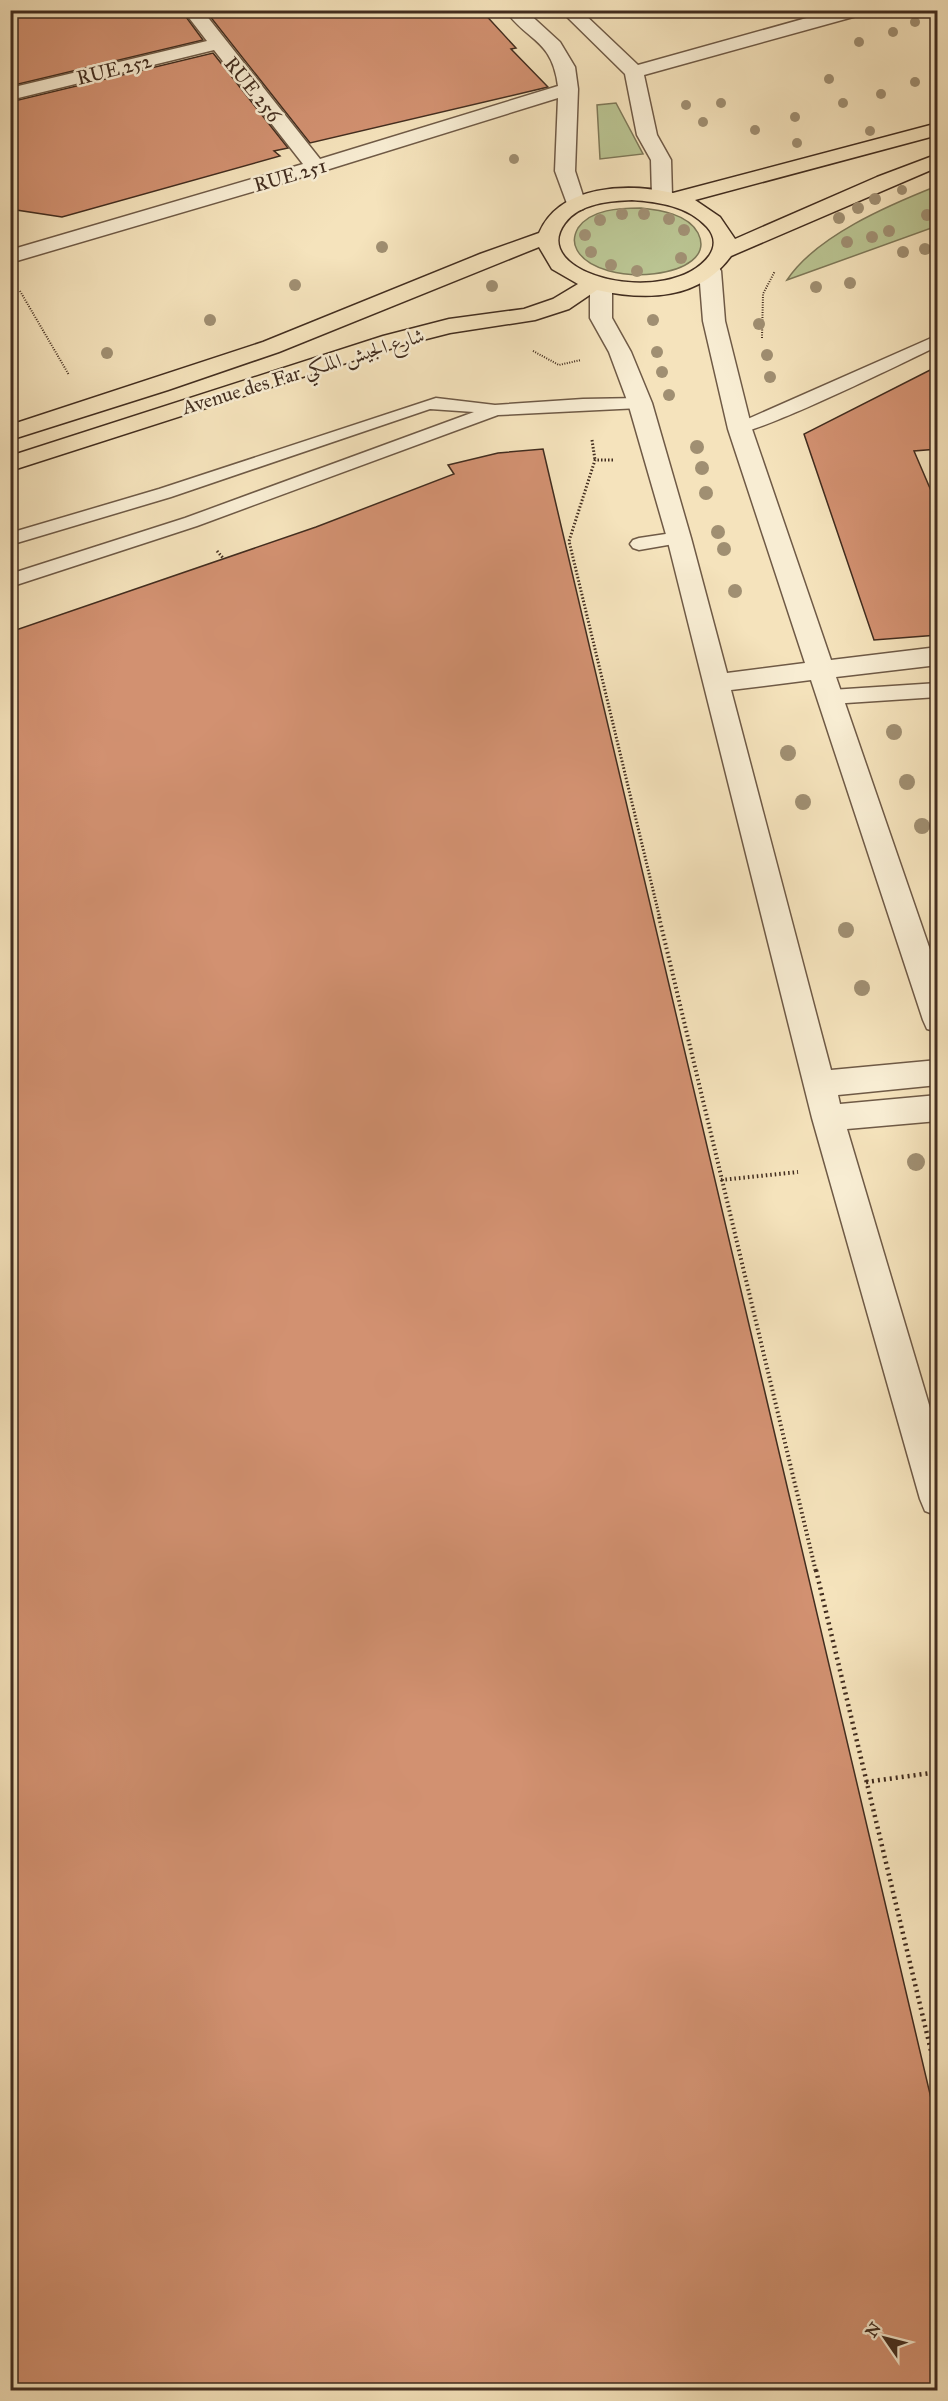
<svg xmlns="http://www.w3.org/2000/svg" width="948" height="2401" font-family="'IM FELL Great Primer',Amiri,serif">
	<rect width="100%" height="100%" fill="#f5e3bc"/>
	<filter id="stains"><feTurbulence type="fractalNoise" baseFrequency=".00333" numOctaves="4"/><feColorMatrix values="0 0 0 0 .2 0 0 0 0 .09 0 0 0 0 .02 0 0 0 .5 -.17"/></filter>
	<radialGradient id="worn" r=".72"><stop offset=".6" stop-color="#630" stop-opacity="0"/><stop offset="1" stop-color="#630" stop-opacity=".3"/></radialGradient>
	<g fill="#bac492" stroke="#7e7858" stroke-width="1.5">
		<path d="M616 103 643 154 600 159 597 105Z"/>
		<path d="M937 186V226L787 280C816 236 889 205 937 186Z"/>
		<path d="M641 208C660 210 688 214 698 233 721 279 599 290 577 250 573 243 574 235 578 228 591 209 620 208 641 208Z"/>
	</g>
	<g fill="#d29171" stroke="#422d1f" stroke-width="1.5">
		<path d="M10 10H181L203 40 10 86Z"/>
		<path d="M205 10H481L516 48 511 49 548 87 310 143Z"/>
		<path d="M213 53 288 148 274 151 280 156 62 217 10 209V102Z"/>
		<path d="M938 366V449L914 451 938 507V635L874 640 804 434Z"/>
		<path d="M543 449 938 2128V2391H10V632L316 527 454 474 448 465 498 453Z"/>
	</g>
	<g fill="none" stroke-linecap="round" stroke-linejoin="round">
		<g stroke="#6f5a46" stroke-width="3">
			<g id="lane">
				<path d="M938 335V346C909 360 753 437 734 433L731 429 734 425Z"/>
				<path d="M436 398 495 405 583 399 640 398 646 399 648 403 646 407 640 408 498 415 197 526 10 587V574L185 518 474 412 430 409 171 497 10 545V533L159 489Z"/>
				<path d="M679 532 685 534 688 538 685 542 639 550 633 548 630 544 633 540 639 538Z"/>
				<path d="M938 683V697L831 704 824 702 821 697 824 692 831 690Z"/>
			</g>
		</g>
		<g stroke="#6f5a46" stroke-width="3">
			<g id="street">
				<path d="M183 10H202L320 159 558 86C552 39 528 42 505 10H525L560 42 575 67 578 89 575 171 586 205 583 209 576 211 569 209 555 171 558 98 323 171 10 263V250L303 164 214 50 10 100V88L207 41Z"/>
				<path d="M560 10H580L638 65 835 10H866L864 14 644 75 657 135 671 160 672 196 669 200 662 202 655 200 652 196 651 160 637 135 625 74Z"/>
				<path d="M710 265 718 266 721 271 725 321 752 429 831 660 938 647V665L836 677 938 973V1032L927 1029 923 1020 811 680 731 690 831 1070 938 1060V1085L838 1095 840 1104 938 1095V1121L847 1129 938 1435V1516L925 1511 920 1499 812 1118 667 538 628 403 609 352 590 318V285L593 280 601 278 609 280 612 285V318L631 352 652 403 691 538 727 673 805 663 728 429 703 321 699 271 702 266Z"/>
			</g>
		</g>
		<g stroke="#422d1f" stroke-width="3">
			<path id="primary" d="M938 123V135L695 200 720 217 735 239 877 177 938 154V167L731 256C699 300 647 301 597 290L569 309 535 320 450 333 399 346 10 471V456L383 336 449 319 524 309 553 299 578 284 552 269 539 247 279 352 168 390 10 440V425L263 342 480 254 539 233C560 184 628 183 673 193ZM632 200C659 202 688 206 707 227 715 236 716 246 709 256 669 309 526 275 565 223 580 203 610 201 632 200Z"/>
		</g>
		<g stroke="#422d1f" stroke-width="2" stroke-dasharray="1 1.5" stroke-linecap="butt">
			<path d="M20 291 69 375"/>
			<path d="M762 338 763 294 775 271"/>
			<path d="M533 351 559 365 581 360"/>
		</g>
		<g stroke="#422d1f" stroke-width="3" stroke-dasharray="1.5 2" stroke-linecap="butt">
			<path d="M592 440 595 460"/>
			<path d="M613 460H595L569 541 660 919"/>
			<path d="M217 551 223 558"/>
		</g>
		<g stroke="#422d1f" stroke-width="4" stroke-dasharray="1.5 3" stroke-linecap="butt">
			<path d="M659 917 816 1572"/>
			<path d="M721 1180 798 1172"/>
		</g>
		<g stroke="#422d1f" stroke-width="4.5" stroke-dasharray="2 4" stroke-linecap="butt">
			<path d="M816 1570 938 2080"/>
			<path d="M866 1782 938 1772"/>
		</g>
		<use href="#lane" fill="#f8edd3" fill-rule="evenodd"/>
		<use href="#street" fill="#f8edd3" fill-rule="evenodd"/>
		<use href="#primary" fill="#f5e3bc" fill-rule="evenodd"/>
	</g>
	<g fill="#a08f72">
		<circle cx="915" cy="22" r="5"/>
		<circle cx="893" cy="32" r="5"/>
		<circle cx="859" cy="42" r="5"/>
		<circle cx="829" cy="79" r="5"/>
		<circle cx="915" cy="82" r="5"/>
		<circle cx="881" cy="94" r="5"/>
		<circle cx="721" cy="103" r="5"/>
		<circle cx="843" cy="103" r="5"/>
		<circle cx="686" cy="105" r="5"/>
		<circle cx="795" cy="117" r="5"/>
		<circle cx="703" cy="122" r="5"/>
		<circle cx="755" cy="130" r="5"/>
		<circle cx="870" cy="131" r="5"/>
		<circle cx="797" cy="143" r="5"/>
		<circle cx="514" cy="159" r="5"/>
		<circle cx="902" cy="190" r="5"/>
		<circle cx="875" cy="199" r="6"/>
		<circle cx="858" cy="208" r="6"/>
		<circle cx="622" cy="214" r="6"/>
		<circle cx="644" cy="214" r="6"/>
		<circle cx="927" cy="215" r="6"/>
		<circle cx="839" cy="218" r="6"/>
		<circle cx="669" cy="219" r="6"/>
		<circle cx="600" cy="220" r="6"/>
		<circle cx="684" cy="230" r="6"/>
		<circle cx="889" cy="231" r="6"/>
		<circle cx="585" cy="235" r="6"/>
		<circle cx="872" cy="237" r="6"/>
		<circle cx="847" cy="242" r="6"/>
		<circle cx="382" cy="247" r="6"/>
		<circle cx="925" cy="249" r="6"/>
		<circle cx="591" cy="252" r="6"/>
		<circle cx="903" cy="252" r="6"/>
		<circle cx="681" cy="258" r="6"/>
		<circle cx="611" cy="265" r="6"/>
		<circle cx="637" cy="271" r="6"/>
		<circle cx="850" cy="283" r="6"/>
		<circle cx="295" cy="285" r="6"/>
		<circle cx="492" cy="286" r="6"/>
		<circle cx="816" cy="287" r="6"/>
		<circle cx="210" cy="320" r="6"/>
		<circle cx="653" cy="320" r="6"/>
		<circle cx="759" cy="324" r="6"/>
		<circle cx="657" cy="352" r="6"/>
		<circle cx="107" cy="353" r="6"/>
		<circle cx="767" cy="355" r="6"/>
		<circle cx="662" cy="372" r="6"/>
		<circle cx="770" cy="377" r="6"/>
		<circle cx="669" cy="395" r="6"/>
		<circle cx="697" cy="447" r="7"/>
		<circle cx="702" cy="468" r="7"/>
		<circle cx="706" cy="493" r="7"/>
		<circle cx="718" cy="532" r="7"/>
		<circle cx="724" cy="549" r="7"/>
		<circle cx="735" cy="591" r="7"/>
		<circle cx="894" cy="732" r="8"/>
		<circle cx="788" cy="753" r="8"/>
		<circle cx="907" cy="782" r="8"/>
		<circle cx="803" cy="802" r="8"/>
		<circle cx="922" cy="826" r="8"/>
		<circle cx="846" cy="930" r="8"/>
		<circle cx="862" cy="988" r="8"/>
		<circle cx="916" cy="1162" r="9"/>
	</g>
	<g text-anchor="middle" dominant-baseline="central" stroke-width="5" stroke-linejoin="round" paint-order="stroke">
		<g font-size="20" fill="#422d1f" stroke="#f8edd3">
			<text transform="translate(114 69) rotate(-14)">RUE 252</text>
			<text transform="translate(253 89) rotate(51)">RUE 256</text>
			<text transform="translate(290 175) rotate(-16)">RUE 251</text>
			<text transform="translate(303 371) rotate(-17)">Avenue des Far شارع الجيش الملكي</text>
		</g>
	</g>
	<rect width="948" height="2401" fill="none" stroke="#f5e3bc" stroke-width="36"/>
	<rect x="12" y="12" width="924" height="2377" fill="none" stroke="#422d1f" stroke-width="3"/>
	<rect x="18" y="18" width="912" height="2365" fill="none" stroke="#422d1f" stroke-width="1.5"/>
	<g transform="translate(885 2338) rotate(305)" stroke="#f8edd3" stroke-width="4.5" paint-order="stroke">
	<path d="M0-4.5L10 22L0 15L-10 22Z" fill="#422d1f"/>
	<text y="-9" font-size="16" font-weight="bold" text-anchor="middle" fill="#422d1f">N</text>
	</g>
	<rect width="100%" height="100%" filter="url(#stains)"/>
	<rect width="100%" height="100%" fill="url(#worn)"/>
</svg>
